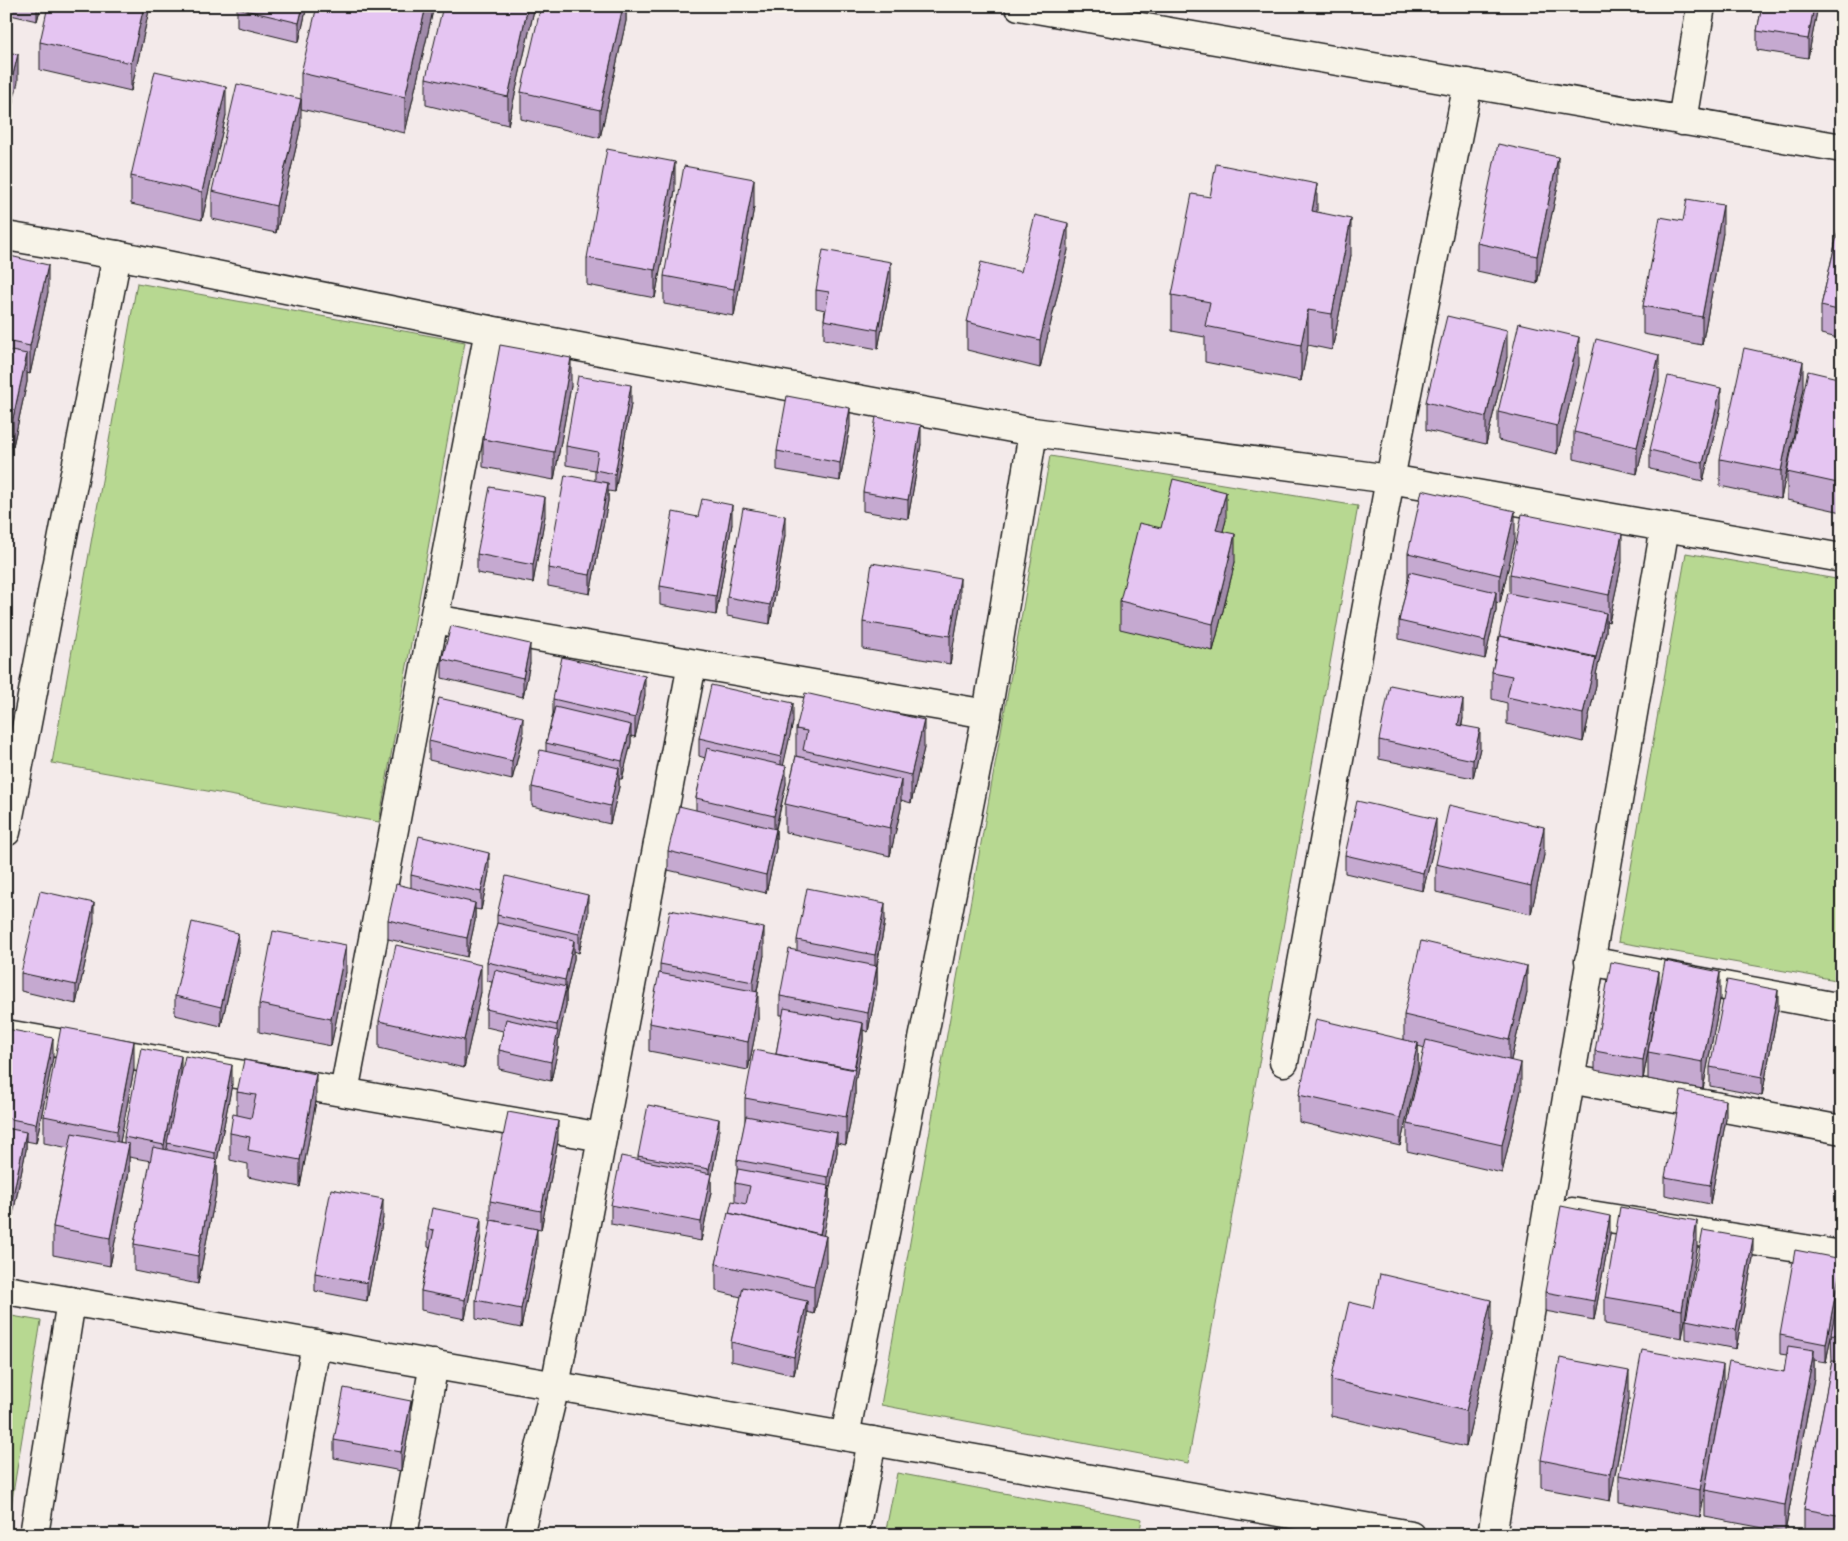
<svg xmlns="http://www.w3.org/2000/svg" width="1848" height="1541" font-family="'Indie Flower',sans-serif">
	<rect width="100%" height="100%" fill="#f3eaea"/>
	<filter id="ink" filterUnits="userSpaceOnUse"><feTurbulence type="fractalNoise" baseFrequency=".02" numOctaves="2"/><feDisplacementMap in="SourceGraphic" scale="10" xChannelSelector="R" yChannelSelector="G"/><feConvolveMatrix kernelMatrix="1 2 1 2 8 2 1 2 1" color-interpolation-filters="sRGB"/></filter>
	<g filter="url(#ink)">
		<g fill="#b7d891" stroke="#6a7a56">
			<path d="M137 283 465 342 379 822 52 763Z"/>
			<path d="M1050 456 1358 506 1188 1463 881 1405Z"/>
			<path d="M1686 553 1842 580V981L1618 942Z"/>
			<path d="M6 1315 41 1321 10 1512H6Z"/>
			<path d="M897 1473 1142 1519 1139 1535H885Z"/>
		</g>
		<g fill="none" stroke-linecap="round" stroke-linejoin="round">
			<g stroke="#1c1c1c" stroke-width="31">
				<g id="street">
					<path d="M1682 121 1701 6"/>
					<path d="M6 236 117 255 489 330 1033 432 1390 479 1842 558"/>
					<path d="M434 619 987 714"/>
					<path d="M6 832 117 255"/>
					<path d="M1589 961 1842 1008"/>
					<path d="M6 1034 602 1137"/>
					<path d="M1284 1062 1390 479 1468 83"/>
					<path d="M1570 1079 1842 1130"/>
					<path d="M344 1092 489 330"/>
					<path d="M1572 1212 1842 1255"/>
					<path d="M6 1290 1411 1535"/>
					<path d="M845 1436 987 714 1033 432"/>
					<path d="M34 1535 71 1301"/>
					<path d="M283 1535 316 1344"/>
					<path d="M403 1535 434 1364"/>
					<path d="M519 1535 555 1386 692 664"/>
					<path d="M854 1535 872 1441"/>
					<path d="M1492 1535 1665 527"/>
				</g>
			</g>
			<g stroke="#1c1c1c" stroke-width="31">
				<path id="secondary" d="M1019 6 1842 148"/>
			</g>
			<use href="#street" stroke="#f7f3e8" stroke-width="28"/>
			<use href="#secondary" stroke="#f7f3e8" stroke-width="28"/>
		</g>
		<g fill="#c5a9d0" stroke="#1c1c1c">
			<path d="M6 6H41L37 21 6 14Z"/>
			<path d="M150 6 131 91 40 70V42Z"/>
			<path d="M237 6H307L299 42 237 27Z"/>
			<path d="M434 6 405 133 301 109V73Z"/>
			<path d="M534 6V10L508 125 426 105V78Z"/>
			<path d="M626 6V21L600 138 521 119V92Z"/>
			<path d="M1450 6H1476L1475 11Z"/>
			<path d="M1762 6H1818L1808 58 1757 50V31Z"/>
			<path d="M226 115 202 220 131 204V176Z"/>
			<path d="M301 126 276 233 212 219V191Z"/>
			<path d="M1558 185 1537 284 1477 271V243Z"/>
			<path d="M675 190 655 298 587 285V258Z"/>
			<path d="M1210 197 1317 212 1351 255 1332 350 1308 345 1301 381 1205 362V337L1172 331V295Z"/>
			<path d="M754 207 734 316 664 304V276Z"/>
			<path d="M1842 214V339L1821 334V306Z"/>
			<path d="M1723 233 1702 345 1643 334V306Z"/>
			<path d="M1068 250 1040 368 967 350V322L1021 272Z"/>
			<path d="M6 255 48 292 30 374 27 373V382L13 446 6 444Z"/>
			<path d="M891 281 878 349 824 339V320L825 310 816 308V290Z"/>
			<path d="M1507 357 1486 444 1426 430V402Z"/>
			<path d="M1579 365 1557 454 1498 440V412Z"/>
			<path d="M1842 379V512L1787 500V472Z"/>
			<path d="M1659 382 1637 474 1574 459V432Z"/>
			<path d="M571 386 554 480 483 467V439Z"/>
			<path d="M1803 388 1781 499 1720 486V459Z"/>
			<path d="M631 404 615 492 608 491V501L590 594 548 586V568L595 480V470L566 465V446Z"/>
			<path d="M1721 407 1703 481 1650 469V450Z"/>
			<path d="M850 426 840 481 777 470V451Z"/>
			<path d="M921 444 908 519 863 511V492Z"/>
			<path d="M545 516 533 583 477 573V554Z"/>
			<path d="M1226 520 1223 531 1235 562 1213 651 1120 629V601Z"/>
			<path d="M732 524 716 615 660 605V586Z"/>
			<path d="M785 535 770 624 727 616V597Z"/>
			<path d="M1515 539 1500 603 1496 602V611L1485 659 1399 639V621L1408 581V553Z"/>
			<path d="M1622 562 1609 622 1606 621V632L1596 674V685L1583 742 1507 724V703L1492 699V672L1510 593V574Z"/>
			<path d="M960 606 950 664 863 649V622Z"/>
			<path d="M442 659 530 663 523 697 442 678Z"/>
			<path d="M645 695 635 737 631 736V743L622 779H619V787L610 824 532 806V787L546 751V743L553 714V699Z"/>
			<path d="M1463 718 1462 725 1480 748 1473 778 1379 759V740Z"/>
			<path d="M793 722 783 765 786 784 776 829V848L766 893 668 870V851L696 810V798L705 758 699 756V738Z"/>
			<path d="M796 729 924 748 911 803 901 800V808L890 856 785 832V804L796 756Z"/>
			<path d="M523 736 512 780 429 760V741Z"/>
			<path d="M1436 837 1423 891 1345 873V855Z"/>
			<path d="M1544 855 1531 914 1436 892V864Z"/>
			<path d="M489 872 481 910 475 909V921L467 957 388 939V920L411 887V875Z"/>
			<path d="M588 914 579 953 574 951V959L566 993V1005L558 1041V1049L551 1081 499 1069V1050L503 1031 486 1027V1009L492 982 487 981V962L497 923V915Z"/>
			<path d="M885 921 877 966V984L868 1032 863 1030V1041L855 1083V1097L846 1145 837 1143V1152L829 1192V1205L823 1235 826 1263 814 1314 807 1312V1320L794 1375 731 1361V1342L741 1297 716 1291V1264L729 1213 735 1201V1183L737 1173V1160L745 1123V1098L776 1054 783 1015H780V996L797 950V940Z"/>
			<path d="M94 922 76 1004 21 991V973Z"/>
			<path d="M238 952 221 1026 175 1015V996Z"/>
			<path d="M764 955 757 992 758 1020 748 1070 649 1051V1023L660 973V964Z"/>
			<path d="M346 972 331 1046 259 1032V1004Z"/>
			<path d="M1659 990 1643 1079 1595 1070V1051Z"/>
			<path d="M481 992 464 1068 379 1048V1021Z"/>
			<path d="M1527 993 1511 1060 1521 1090 1502 1173 1407 1151V1124L1425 1048 1418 1046V1070L1400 1146 1299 1122V1095L1404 1039V1015Z"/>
			<path d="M1720 999 1703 1089 1648 1079V1052Z"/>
			<path d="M1778 1009 1762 1096 1710 1086V1067Z"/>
			<path d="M6 1034 53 1057 36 1143 26 1141V1150L8 1239H6Z"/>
			<path d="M134 1069 120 1142 124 1143V1137L181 1075 232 1084 217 1161V1187L198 1284 134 1271V1244L151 1161 129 1157V1172L110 1266 53 1255V1227L69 1148 44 1143V1116Z"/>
			<path d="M237 1092 316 1101 300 1187 248 1177V1164L230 1160V1133L237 1115Z"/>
			<path d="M1726 1119 1710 1204 1665 1195V1177Z"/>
			<path d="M719 1138 711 1180V1192L701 1241 611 1224V1205L638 1160V1156Z"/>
			<path d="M558 1140 541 1230 490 1220V1201Z"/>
			<path d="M383 1218 367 1301 315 1291V1273Z"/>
			<path d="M428 1229 481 1236 465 1319 421 1310V1291L430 1248 428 1247Z"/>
			<path d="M1610 1234 1594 1320 1545 1311V1292Z"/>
			<path d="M537 1248 521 1328 476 1319V1300Z"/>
			<path d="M1697 1248 1682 1338 1605 1324V1297Z"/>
			<path d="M1753 1258 1736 1349 1686 1339V1320Z"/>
			<path d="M1842 1278 1826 1362 1814 1360V1378L1785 1532 1705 1517V1490L1700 1517 1619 1502V1475L1723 1391 1784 1372 1787 1355 1780 1354V1335Z"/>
			<path d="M1842 1278V1535H1804V1509L1832 1362 1831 1334Z"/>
			<path d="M1373 1308 1491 1336 1466 1447 1331 1416V1380Z"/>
			<path d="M1629 1399 1610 1501 1541 1488V1460Z"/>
			<path d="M411 1419 401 1471 334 1458V1440Z"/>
		</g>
		<g fill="#a08aa9" stroke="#1c1c1c">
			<path d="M37 6H41L37 21Z"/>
			<path d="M144 6H150L131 91V63Z"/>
			<path d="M303 6H307L299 42V23Z"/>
			<path d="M426 6H434L405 133V97Z"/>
			<path d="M528 6H534V10L508 125V97Z"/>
			<path d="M623 6H626V21L600 138V110Z"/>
			<path d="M1814 6H1818L1808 58V39Z"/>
			<path d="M18 54V82L6 132V104Z"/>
			<path d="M226 87V115L202 220V192Z"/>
			<path d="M301 99V126L276 233V206Z"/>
			<path d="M1558 157V185L1537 284V256Z"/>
			<path d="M675 162V190L655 298V270Z"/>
			<path d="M754 179V207L734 316V289Z"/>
			<path d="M1317 184V220L1312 211Z"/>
			<path d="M1723 205V233L1702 345V317Z"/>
			<path d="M1351 219V255L1332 350V314Z"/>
			<path d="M1068 223V250L1040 368V340Z"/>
			<path d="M891 262V281L878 349V330Z"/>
			<path d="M48 265V292L30 374V346Z"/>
			<path d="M1308 310V345L1301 381V345Z"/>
			<path d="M1507 330V357L1486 444V417Z"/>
			<path d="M1579 337V365L1557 454V426Z"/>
			<path d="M27 354V382L13 446V418Z"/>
			<path d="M1659 355V382L1637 474V447Z"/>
			<path d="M571 358V386L554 480V452Z"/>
			<path d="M1803 361V388L1781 499V471Z"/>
			<path d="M631 385V404L615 492V474Z"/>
			<path d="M1721 388V407L1703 481V463Z"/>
			<path d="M850 408V426L840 481V463Z"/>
			<path d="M921 425V444L908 519V500Z"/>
			<path d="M608 483V501L590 594V575Z"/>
			<path d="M1226 492V520L1216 557V530Z"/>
			<path d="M545 497V516L533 583V565Z"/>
			<path d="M732 505V524L716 615V596Z"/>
			<path d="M1515 511V539L1500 603V575Z"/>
			<path d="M785 516V535L770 624V605Z"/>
			<path d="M1235 534V562L1213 651V624Z"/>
			<path d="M1622 534V562L1609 622V595Z"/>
			<path d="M960 578V606L950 664V636Z"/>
			<path d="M1496 592V611L1485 659V641Z"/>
			<path d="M1606 613V632L1596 674V685L1583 742V714Z"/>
			<path d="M530 644V663L523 697V678Z"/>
			<path d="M645 676V695L635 737V718Z"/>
			<path d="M1463 700V718L1458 743V725Z"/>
			<path d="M793 703V722L781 776V757Z"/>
			<path d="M523 717V736L512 780V761Z"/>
			<path d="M924 720V748L911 803V775Z"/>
			<path d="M631 725V743L622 779V761Z"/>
			<path d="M1480 729V748L1473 778V760Z"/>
			<path d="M786 766V784L774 835V816Z"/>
			<path d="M619 768V787L610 824V806Z"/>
			<path d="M901 780V808L890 856V828Z"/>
			<path d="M1436 819V837L1423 891V873Z"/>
			<path d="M1544 827V855L1531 914V886Z"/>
			<path d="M776 829V848L766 893V875Z"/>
			<path d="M489 853V872L481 910V892Z"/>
			<path d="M588 895V914L579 953V934Z"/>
			<path d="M94 903V922L76 1004V985Z"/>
			<path d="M475 903V921L467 957V938Z"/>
			<path d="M885 903V921L875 974V955Z"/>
			<path d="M764 928V955L753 1010V982Z"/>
			<path d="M238 933V952L221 1026V1007Z"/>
			<path d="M574 940V959L566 993V1005L558 1041V1049L551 1081V1062L557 1033V1025L565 992V980Z"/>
			<path d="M346 945V972L331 1046V1019Z"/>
			<path d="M481 965V992L464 1068V1040Z"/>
			<path d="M877 966V984L868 1032V1013Z"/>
			<path d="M1527 966V993L1509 1068V1040Z"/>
			<path d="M1659 971V990L1643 1079V1060Z"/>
			<path d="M1720 972V999L1703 1089V1062Z"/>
			<path d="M1778 990V1009L1762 1096V1077Z"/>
			<path d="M758 992V1020L748 1070V1042Z"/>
			<path d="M863 1023V1041L855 1083V1097L846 1145V1117Z"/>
			<path d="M53 1038V1057L36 1143V1124Z"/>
			<path d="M134 1041V1069L117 1158V1131Z"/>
			<path d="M1418 1043V1070L1400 1146V1118Z"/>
			<path d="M181 1056V1075L164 1164V1145Z"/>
			<path d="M1521 1063V1090L1502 1173V1145Z"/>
			<path d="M232 1065V1084L217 1161V1187L198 1284V1256L215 1170V1153Z"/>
			<path d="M316 1074V1101L300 1187V1160Z"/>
			<path d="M1726 1100V1119L1710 1204V1185Z"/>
			<path d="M719 1119V1138L711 1180V1192L701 1241V1222L709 1181V1169Z"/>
			<path d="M558 1121V1140L541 1230V1211Z"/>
			<path d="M26 1132V1150L8 1239V1220Z"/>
			<path d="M837 1133V1152L829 1192V1205L820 1255V1236L828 1191V1177Z"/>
			<path d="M129 1144V1172L110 1266V1238Z"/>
			<path d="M383 1199V1218L367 1301V1283Z"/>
			<path d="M1610 1216V1234L1594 1320V1301Z"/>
			<path d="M481 1218V1236L465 1319V1300Z"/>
			<path d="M1697 1221V1248L1682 1338V1310Z"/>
			<path d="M537 1229V1248L521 1328V1309Z"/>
			<path d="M826 1236V1263L814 1314V1286Z"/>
			<path d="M1753 1239V1258L1736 1349V1330Z"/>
			<path d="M1842 1259V1278L1826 1362V1344Z"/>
			<path d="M1491 1300V1336L1466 1447V1411Z"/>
			<path d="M807 1301V1320L794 1375V1357Z"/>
			<path d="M1814 1350V1378L1785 1532V1505Z"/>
			<path d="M1723 1365V1393L1700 1517V1490Z"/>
			<path d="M1629 1371V1399L1610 1501V1474Z"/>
			<path d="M411 1401V1419L401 1471V1452Z"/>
		</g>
		<g fill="#e5c5f2" stroke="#1c1c1c">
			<path d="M48 6H144L131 63 40 42Z"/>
			<path d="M237 6H303L299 23 237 8Z"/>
			<path d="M317 6H426L405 97 301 73Z"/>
			<path d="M443 6H528L508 97 426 78Z"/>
			<path d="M541 6H623L600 110 521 92Z"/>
			<path d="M1762 6H1814L1808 39 1757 31Z"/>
			<path d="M6 52 18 54 6 104Z"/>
			<path d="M155 71 226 87 202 192 131 176Z"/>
			<path d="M237 84 301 99 276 206 212 191Z"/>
			<path d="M1498 144 1558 157 1537 256 1477 243Z"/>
			<path d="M607 149 675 162 655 270 587 258Z"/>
			<path d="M1216 164 1317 184 1312 211 1351 219 1332 314 1308 310 1301 345 1205 326 1210 302 1172 295 1192 194 1210 197Z"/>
			<path d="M684 166 754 179 734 289 664 276Z"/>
			<path d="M1687 199 1723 205 1702 317 1643 306 1660 217 1683 221Z"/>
			<path d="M1842 214V311L1821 306Z"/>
			<path d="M1035 215 1068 223 1040 340 967 322 981 262 1021 272Z"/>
			<path d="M823 250 891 262 878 330 824 320 829 292 816 290Z"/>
			<path d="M6 255 48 265 30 346 6 341Z"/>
			<path d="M1447 316 1507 330 1486 417 1426 402Z"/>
			<path d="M1519 323 1579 337 1557 426 1498 412Z"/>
			<path d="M1596 339 1659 355 1637 447 1574 432Z"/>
			<path d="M500 345 571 358 554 452 483 439Z"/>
			<path d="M1744 348 1803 361 1781 471 1720 459Z"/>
			<path d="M6 350 27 354 13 418 6 416Z"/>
			<path d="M1808 371 1842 379V484L1787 472Z"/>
			<path d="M578 376 631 385 615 474 595 470 598 452 566 446Z"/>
			<path d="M1668 376 1721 388 1703 463 1650 450Z"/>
			<path d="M787 396 850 408 840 463 777 451Z"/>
			<path d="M876 417 921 425 908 500 863 492Z"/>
			<path d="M565 475 608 483 590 575 548 568Z"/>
			<path d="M1173 479 1226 492 1216 530 1235 534 1213 624 1120 601 1139 523 1161 528Z"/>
			<path d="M490 487 545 497 533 565 477 554Z"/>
			<path d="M1422 490 1515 511 1500 575 1408 553Z"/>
			<path d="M702 499 732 505 716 596 660 586 673 512 698 517Z"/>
			<path d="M743 508 785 516 770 605 727 597Z"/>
			<path d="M1522 514 1622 534 1609 595 1510 574Z"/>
			<path d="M872 563 960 578 950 636 863 622Z"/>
			<path d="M1410 572 1496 592 1485 641 1399 621Z"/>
			<path d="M1508 593 1606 613 1596 657 1500 636 1498 641Z"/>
			<path d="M451 626 530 644 523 678 442 659Z"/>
			<path d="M1500 636 1596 658 1583 714 1507 697 1512 676 1492 672Z"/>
			<path d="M562 657 645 676 635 718 553 699Z"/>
			<path d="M711 685 793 703 781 757 699 738Z"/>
			<path d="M1390 685 1463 700 1458 725 1480 729 1473 760 1379 740Z"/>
			<path d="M805 693 924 720 911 775 803 750 807 731 796 729Z"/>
			<path d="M439 698 523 717 512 761 429 741Z"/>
			<path d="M555 707 631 725 622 761 546 743Z"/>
			<path d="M707 748 786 766 774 816 696 798Z"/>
			<path d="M540 750 619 768 610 806 532 787Z"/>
			<path d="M796 756 901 780 890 828 785 804Z"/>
			<path d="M1357 801 1436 819 1423 873 1345 855Z"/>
			<path d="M1449 805 1544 827 1531 886 1436 864Z"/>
			<path d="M679 806 776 829 766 875 668 851Z"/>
			<path d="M419 836 489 853 481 892 411 875Z"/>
			<path d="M506 876 588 895 579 934 497 915Z"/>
			<path d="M396 884 475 903 467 938 388 920Z"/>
			<path d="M807 888 885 903 875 955 797 940Z"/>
			<path d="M40 891 94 903 76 985 21 973Z"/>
			<path d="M670 910 764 928 753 982 660 964Z"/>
			<path d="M192 922 238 933 221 1007 175 996Z"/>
			<path d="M497 923 574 940 565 980 487 962Z"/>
			<path d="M273 931 346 945 331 1019 259 1004Z"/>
			<path d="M1421 941 1527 966 1509 1040 1404 1015Z"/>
			<path d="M396 945 481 965 464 1040 379 1021Z"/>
			<path d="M789 949 877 966 868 1013 780 996Z"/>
			<path d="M1665 961 1720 972 1703 1062 1648 1052Z"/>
			<path d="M1611 962 1659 971 1643 1060 1595 1051Z"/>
			<path d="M495 970 566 987 557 1025 486 1009Z"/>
			<path d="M659 973 758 992 748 1042 649 1023Z"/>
			<path d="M1727 980 1778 990 1762 1077 1710 1067Z"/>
			<path d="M784 1008 863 1023 854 1069 776 1054Z"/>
			<path d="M506 1019 558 1031 551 1062 499 1050Z"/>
			<path d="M1316 1019 1418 1043 1400 1118 1299 1095Z"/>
			<path d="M61 1027 134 1041 117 1131 44 1116Z"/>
			<path d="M7 1029 53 1038 36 1124 6 1118V1034Z"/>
			<path d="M1426 1040 1521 1063 1502 1145 1407 1124Z"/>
			<path d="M141 1048 181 1056 164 1145 124 1137Z"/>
			<path d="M754 1050 855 1070 846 1117 745 1098Z"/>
			<path d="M185 1056 232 1065 215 1153 167 1143Z"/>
			<path d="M244 1060 316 1074 300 1160 248 1150 250 1137 230 1133 233 1114 251 1118 256 1095 237 1092Z"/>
			<path d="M1681 1091 1726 1100 1710 1185 1665 1177Z"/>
			<path d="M648 1105 719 1119 709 1169 638 1156Z"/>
			<path d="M508 1112 558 1121 541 1211 490 1201Z"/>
			<path d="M746 1116 837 1133 828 1177 737 1160Z"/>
			<path d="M6 1128 26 1132 8 1220H6Z"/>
			<path d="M72 1133 129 1144 110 1238 53 1227Z"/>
			<path d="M153 1147 217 1160 198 1256 134 1244Z"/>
			<path d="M621 1156 711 1174 701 1222 611 1205Z"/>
			<path d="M738 1169 829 1186 820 1234 729 1213 732 1201 746 1204 750 1186 735 1183Z"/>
			<path d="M331 1189 383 1199 367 1283 315 1273Z"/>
			<path d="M1561 1206 1610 1216 1594 1301 1545 1292Z"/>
			<path d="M1620 1207 1697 1221 1682 1310 1605 1297Z"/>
			<path d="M432 1208 481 1218 465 1300 421 1291 434 1230 428 1229Z"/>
			<path d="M728 1213 826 1236 814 1286 716 1264Z"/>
			<path d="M491 1220 537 1229 521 1309 476 1300Z"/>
			<path d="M1703 1230 1753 1239 1736 1330 1686 1320Z"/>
			<path d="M1795 1250 1842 1259 1826 1344 1780 1335Z"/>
			<path d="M1380 1274 1491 1300 1466 1411 1331 1380 1349 1302 1373 1308Z"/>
			<path d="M1842 1278V1336L1831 1334Z"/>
			<path d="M743 1287 807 1301 794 1357 731 1342Z"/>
			<path d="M1788 1346 1814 1350 1785 1505 1705 1490 1729 1361 1784 1372Z"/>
			<path d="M1642 1350 1723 1365 1700 1490 1619 1475Z"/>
			<path d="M1560 1358 1629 1371 1610 1474 1541 1460Z"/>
			<path d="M1832 1361 1842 1362V1516L1804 1509Z"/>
			<path d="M344 1388 411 1401 401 1452 334 1440Z"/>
		</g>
	</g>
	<rect width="1848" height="1541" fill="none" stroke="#f7f3e8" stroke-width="25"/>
	<rect x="12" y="12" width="1823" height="1516" fill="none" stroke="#1c1c1c" stroke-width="2" filter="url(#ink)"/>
</svg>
